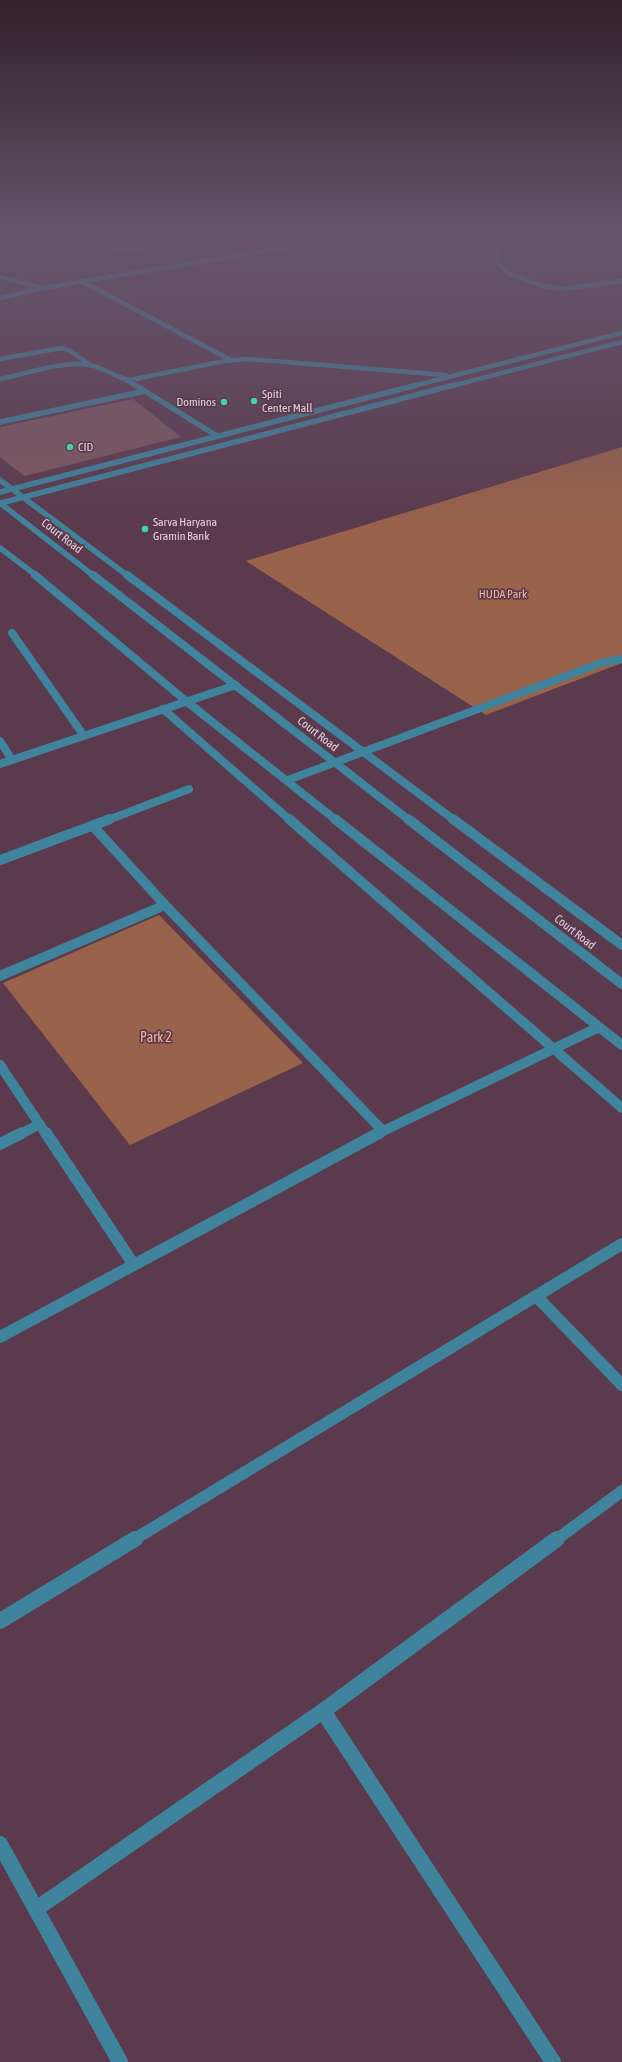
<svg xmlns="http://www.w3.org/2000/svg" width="622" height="2062" font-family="'Asap Condensed',sans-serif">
	<rect width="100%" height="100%" fill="#5b3a4d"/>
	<g fill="#99624a">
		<path d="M622 447V663L486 715 246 561Z"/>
		<path d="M159 915 303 1063 130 1145 3 983Z"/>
	</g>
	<path fill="#7e5760" d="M133 399 181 437 24 476 0 457V427Z"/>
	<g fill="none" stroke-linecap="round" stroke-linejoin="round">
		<g stroke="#3f839c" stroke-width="4.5">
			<path d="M57 239 135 251 166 239"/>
			<path d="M498 239V261L500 266 510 274 540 285 562 289 622 281"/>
			<path d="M0 277 43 288"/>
			<path d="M83 282 231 360"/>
			<path d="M0 298 43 288 337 239"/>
			<path d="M0 359 62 348 70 351 89 364"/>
			<path d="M0 379C26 374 64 360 89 365 104 367 115 378 130 380L225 361 247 359 446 375"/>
			<path d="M126 380 136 386"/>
			<path d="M413 386 622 333"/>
			<path d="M451 386 622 342"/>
		</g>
		<g stroke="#3f839c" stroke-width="5.5">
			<path d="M135 385 217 436"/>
			<path d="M0 422 145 391"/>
			<path d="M0 480 128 576"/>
			<path d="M0 492 417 385"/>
			<path d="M0 503 94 576"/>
			<path d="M1 503 454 385"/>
			<path d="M0 548 37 576"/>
		</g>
		<g stroke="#3f839c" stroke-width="8">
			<path d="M35 575 186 701 336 820"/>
			<path d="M93 575 409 820"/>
			<path d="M127 575 454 820"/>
			<path d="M12 633 84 736"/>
			<path d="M163 709 290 820"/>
			<path d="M0 741 12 760"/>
			<path d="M0 764 236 685"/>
			<path d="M288 780 601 663 622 659"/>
			<path d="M108 820 189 789"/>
		</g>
		<g stroke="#3f839c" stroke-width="10">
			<path d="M289 819 622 1108"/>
			<path d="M335 819 622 1045"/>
			<path d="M408 819 622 984"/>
			<path d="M453 819 622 945"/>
			<path d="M93 826 165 905 383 1131"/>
			<path d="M0 860 110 819"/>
			<path d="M0 976 165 905"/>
			<path d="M0 1065 46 1134"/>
			<path d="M20 1134 40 1124"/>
			<path d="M377 1134 599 1027"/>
		</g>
		<g stroke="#3f839c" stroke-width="12">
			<path d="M46 1133 134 1265"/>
			<path d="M0 1144 22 1133"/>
			<path d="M536 1296 622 1385"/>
			<path d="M0 1337 379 1133"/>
			<path d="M133 1540 622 1244"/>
			<path d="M556 1540 622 1491"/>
		</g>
		<g stroke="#3f839c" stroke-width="16">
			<path d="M0 1621 135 1539"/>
			<path d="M323 1711 553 2062"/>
			<path d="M0 1844 120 2062"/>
			<path d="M36 1909 323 1711 557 1539"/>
		</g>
	</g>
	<linearGradient id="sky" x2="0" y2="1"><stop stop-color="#32202a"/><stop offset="0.45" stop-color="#66556d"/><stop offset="1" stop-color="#66556d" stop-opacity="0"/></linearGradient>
	<rect width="622" height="528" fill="url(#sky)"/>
	<g fill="#43d4a0" stroke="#5b3a4d" stroke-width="1.5">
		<circle cx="254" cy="401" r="4"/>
		<circle cx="224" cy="402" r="4"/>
		<circle cx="70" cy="447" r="4"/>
		<circle cx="145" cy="529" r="4"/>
	</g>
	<g text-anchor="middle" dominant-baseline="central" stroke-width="3.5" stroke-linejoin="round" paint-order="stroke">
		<g font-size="12" fill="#e3cfda" stroke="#5b3a4d" text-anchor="start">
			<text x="262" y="394">Spiti<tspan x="262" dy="14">Center Mall</tspan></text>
			<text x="216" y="402" text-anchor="end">Dominos</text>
			<text x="78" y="447">CID</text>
			<text x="153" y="522">Sarva Haryana<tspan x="153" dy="14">Gramin Bank</tspan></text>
		</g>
		<g font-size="12" fill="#e3cfda" stroke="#5b3a4d">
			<text transform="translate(62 536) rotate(38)">Court Road</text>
			<text transform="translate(318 734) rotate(38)">Court Road</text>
			<text transform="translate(575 932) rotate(38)">Court Road</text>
		</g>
		<g font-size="12" fill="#f4b396" stroke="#5b3a4d">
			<text x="503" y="594">HUDA Park</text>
		</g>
		<g font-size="14" fill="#f4b396" stroke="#5b3a4d">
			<text x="156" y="1037">Park 2</text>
		</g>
	</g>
</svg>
